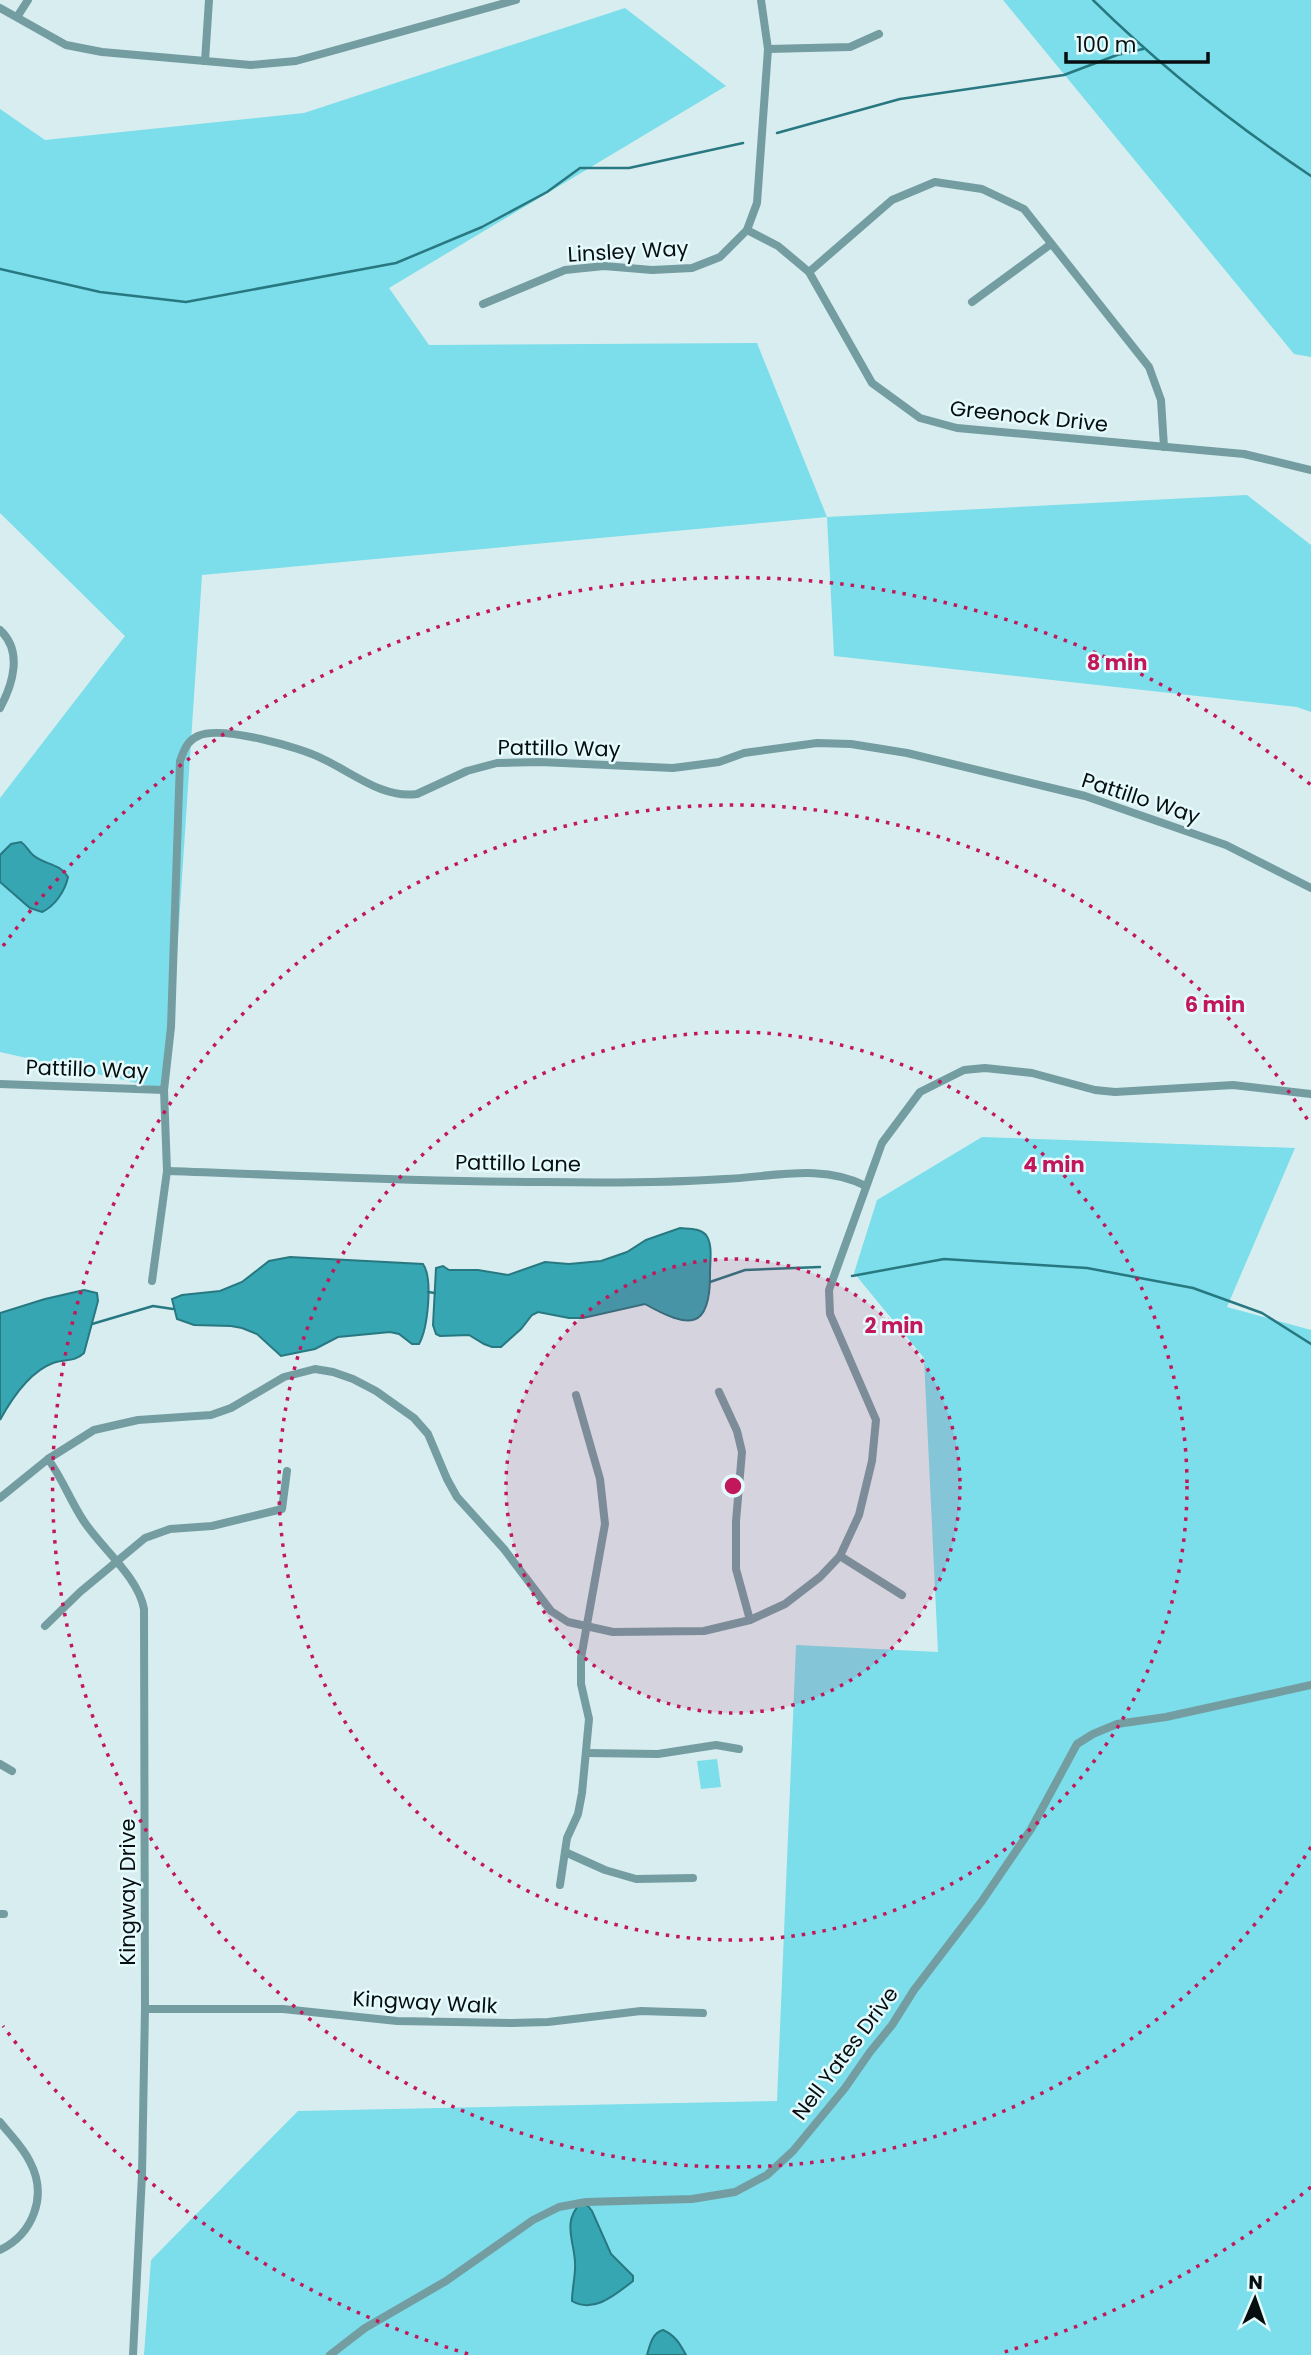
<svg xmlns="http://www.w3.org/2000/svg" width="1311" height="2355" font-family="Poppins,sans-serif">
	<rect width="100%" height="100%" fill="#d8edef"/>
	<g fill="#7bdeea">
		<path d="M1003 0H1311V357L1294 354Z"/>
		<path d="M625 8 726 86 389 288 429 345 757 343 827 517 1247 495 1311 545V712L1297 707 834 656 827 517 202 575 168 1090 0 1052V798L125 636 0 513V109L45 140 304 113Z"/>
		<path d="M982 1137 1295 1148 1227 1307 1311 1330V2355H144L151 2260 298 2111 777 2101 796 1645 938 1652 924 1358 854 1273 877 1200Z"/>
		<path d="M717 1759 721 1787 701 1789 697 1761Z"/>
	</g>
	<g fill="#36a6b2" stroke="#287881" stroke-width="2">
		<path d="M21 842C27 846 28 851 33 855 44 865 60 863 68 877 65 891 55 906 42 912L30 908 0 882V855L11 844Z"/>
		<path d="M680 1228C689 1229 700 1228 706 1235 713 1244 710 1261 710 1272 711 1331 689 1329 645 1304L583 1318H569L538 1312 532 1315 521 1329 501 1347H492L484 1344 469 1335 440 1336 436 1334 433 1325 436 1268 443 1266 449 1270H478L508 1275 545 1262 569 1264 601 1261 627 1252 646 1240Z"/>
		<path d="M290 1257 423 1264C433 1278 428 1328 419 1344H412L399 1334 390 1332 338 1337 315 1349 281 1356 257 1334 242 1328 231 1326 194 1325 177 1319 172 1299 182 1295 220 1291 242 1282 269 1261Z"/>
		<path d="M84 1290 97 1293 98 1301 84 1353C75 1362 65 1359 53 1363 29 1372 12 1398 0 1420V1313L45 1299Z"/>
		<path d="M581 2203 588 2206 592 2211 611 2254 633 2276V2281C616 2294 594 2314 572 2301 572 2288 576 2274 575 2262 574 2241 562 2221 581 2203Z"/>
		<path d="M663 2330C675 2335 680 2344 686 2355H647C650 2345 652 2333 663 2330Z"/>
	</g>
	<g fill="none" stroke-linecap="round" stroke-linejoin="round">
		<g stroke="#287881" stroke-width="2.5">
			<path d="M1093 0C1161 67 1232 123 1311 176"/>
			<path d="M777 133 900 99 1064 75 1117 55 1143 49"/>
			<path d="M0 269 100 292 186 302 396 263 482 227 547 192 580 168H629L743 143"/>
			<path d="M852 1276 944 1259 1087 1268 1193 1288 1262 1313 1311 1344"/>
			<path d="M710 1282 745 1270 820 1267"/>
			<path d="M428 1292 435 1293"/>
			<path d="M92 1324 153 1306 173 1309"/>
		</g>
		<g stroke="#749da2" stroke-width="8">
			<path d="M0 8 66 45 102 52 251 65 296 61 516 0"/>
			<path d="M17 17 28 0"/>
			<path d="M768 49 850 47 879 34"/>
			<path d="M205 61 209 0"/>
			<path d="M747 230 778 246 809 272 872 383 920 418 957 428 1244 454 1311 470"/>
			<path d="M809 272 892 200 935 182 982 189 1024 209 1149 367 1161 400 1164 447"/>
			<path d="M972 302 1051 244"/>
			<path d="M483 304 565 270 604 266 652 270 692 268 720 257 747 230 757 203 768 49 761 0"/>
			<path d="M0 630C23 651 13 684 0 708"/>
			<path d="M0 1084 164 1090"/>
			<path d="M167 1171C293 1175 419 1182 544 1182 604 1183 665 1183 725 1179 772 1177 822 1163 866 1186"/>
			<path d="M152 1281 167 1171 164 1090 171 1027 180 761C184 750 187 741 198 736 221 725 300 747 323 759 353 773 383 799 417 794L467 771 497 763 540 762 673 768 719 762 744 753 817 743 851 744 907 753 1085 796 1226 845 1311 888"/>
			<path d="M719 1392 737 1431 742 1452 736 1521V1569L750 1620"/>
			<path d="M48 1459C62 1478 70 1500 83 1520 101 1548 138 1576 144 1609L145 2009 142 2175 133 2355"/>
			<path d="M0 1498 48 1459 94 1430 138 1420 211 1415 231 1408 284 1377 315 1369 333 1372 353 1379 376 1391 414 1418 428 1434 447 1479 457 1497 504 1549 551 1611 568 1622 613 1632 704 1631 750 1620 785 1604 820 1577 840 1556 859 1515 872 1461 876 1420 830 1314 829 1290 882 1143 920 1092 964 1070 985 1068 1032 1073 1095 1090 1115 1092 1233 1085 1311 1094"/>
			<path d="M840 1556 902 1595"/>
			<path d="M45 1626 80 1592 145 1538 170 1529 212 1526 282 1509 287 1471"/>
			<path d="M587 1753 658 1754 716 1745 739 1749"/>
			<path d="M0 1764 12 1771"/>
			<path d="M565 1852 605 1870 636 1879 693 1878"/>
			<path d="M560 1885 567 1838 578 1814 582 1793 589 1719 581 1684V1658L605 1524 600 1479 576 1395"/>
			<path d="M0 1914H4"/>
			<path d="M145 2009H283L397 2021 512 2023 548 2022 641 2011 703 2013"/>
			<path d="M0 2122C10 2135 23 2147 30 2162 48 2196 33 2234 0 2250"/>
			<path d="M330 2355 365 2328 446 2281 533 2220 559 2207 586 2202 692 2199 735 2192 767 2175 793 2151 845 2088 870 2052 892 2025 914 1990 982 1901 1031 1829 1077 1744 1093 1734 1117 1724 1166 1717 1311 1685"/>
		</g>
	</g>
	<circle cx="733" cy="1486" r="227" fill="#c2185b" fill-opacity=".12"/>
	<g fill="none" stroke="#c2185b" stroke-width="3.5" stroke-dasharray="3.5 7">
		<circle cx="733" cy="1486" r="227"/>
		<circle cx="733" cy="1486" r="454"/>
		<path d="M1311 1847A681 681 0 1 1 1311 1125"/>
		<path d="M1311 2187A908 908 0 0 1 998 2354M468 2354A908 908 0 0 1 3 2026M3 946A908 908 0 0 1 1311 785"/>
	</g>
	<g text-anchor="middle" dominant-baseline="central" stroke-width="5" stroke-linejoin="round" paint-order="stroke">
		<g font-size="21" fill="#070e0f" stroke="#e5fafd">
			<text transform="translate(628 251) rotate(-3)">Linsley Way</text>
			<text transform="translate(1029 416) rotate(6)">Greenock Drive</text>
			<text transform="translate(559 748) rotate(1)">Pattillo Way</text>
			<text transform="translate(1141 798) rotate(18)">Pattillo Way</text>
			<text transform="translate(87 1069) rotate(2)">Pattillo Way</text>
			<text transform="translate(518 1163) rotate(1)">Pattillo Lane</text>
			<text transform="translate(127 1892) rotate(-90)">Kingway Drive</text>
			<text transform="translate(425 2002) rotate(3)">Kingway Walk</text>
			<text transform="translate(845 2053) rotate(-53)">Nell Yates Drive</text>
		</g>
	</g>
	<circle cx="733" cy="1486" r="10" fill="#c2185b" stroke="#e5fafd" stroke-width="3.5"/>
	<g font-size="21" text-anchor="middle" font-weight="bold" fill="#c2185b" stroke="#e5fafd" stroke-width="5" stroke-linejoin="round" paint-order="stroke">
		<text x="1117" y="670">8 min</text>
		<text x="1215" y="1012">6 min</text>
		<text x="1054" y="1172">4 min</text>
		<text x="894" y="1333">2 min</text>
	</g>
	<g transform="translate(1255 2299) rotate(2)" stroke="#e5fafd" stroke-width="5" paint-order="stroke">
	<path d="M0-5L12 26L0 18L-12 26Z" fill="#070e0f"/>
	<text y="-10" font-size="19" font-weight="bold" text-anchor="middle" fill="#070e0f">N</text>
	</g>
	<path d="M1066 52v10h142v-10" fill="none" stroke="#070e0f" stroke-width="3.5"/>
	<text x="1076" y="52" font-size="21" fill="#070e0f" stroke="#e5fafd" stroke-width="5" paint-order="stroke">100 m</text>
</svg>
